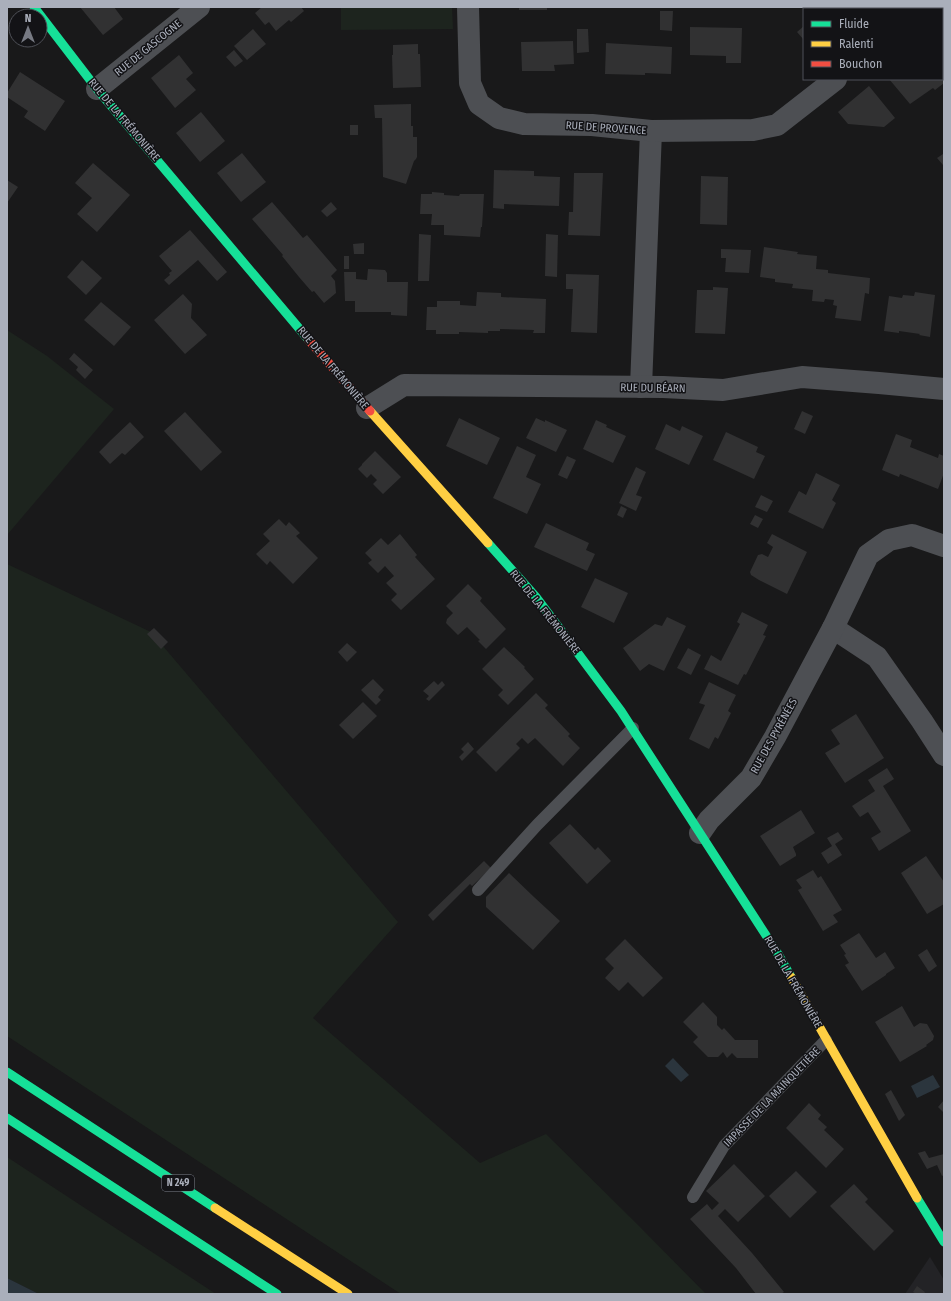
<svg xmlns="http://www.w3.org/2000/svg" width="951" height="1301" font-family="'Fira Sans Condensed',sans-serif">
	<rect width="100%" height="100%" fill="#19191a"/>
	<path fill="#232326" d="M930 1257 944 1280V1294H905Z"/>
	<g fill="#1d241e">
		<path d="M341 7H452L453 29 341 30Z"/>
		<path d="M7 330 47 356 114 409 7 535Z"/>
		<path d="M7 564 151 632 398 922 313 1018 480 1163 546 1134 638 1225 706 1294H401L7 1036Z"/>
		<path d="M7 1157 216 1294H39L7 1278Z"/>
	</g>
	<g fill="#2b353d">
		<path d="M673 1058 689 1075 681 1082 665 1066Z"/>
		<path d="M933 1075 940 1087 917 1098 911 1086Z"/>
		<path d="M7 1278 39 1294H7Z"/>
	</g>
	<g fill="#313132">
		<path d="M80 7H114L123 19 103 35Z"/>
		<path d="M262 7H301L304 11 291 22 289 20 276 31 269 22 265 25 255 13Z"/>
		<rect x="519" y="7" width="28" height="3"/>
		<path d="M827 7H863L865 9H825Z"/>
		<path d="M660 11H673L672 31 660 30Z"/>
		<path d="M804 26V40L797 32Z"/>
		<path d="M690 27 742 28 741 63H726V56L690 55Z"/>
		<path d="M253 29 266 44 247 60 234 46Z"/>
		<path d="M577 29H588L589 52 577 53Z"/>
		<path d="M942 40 944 42V83L935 90 933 88 910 104 889 79H942Z"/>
		<path d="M573 41 574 64 554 65 555 71H522L521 42Z"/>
		<path d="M606 43 672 47 671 74 645 73V75L605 74Z"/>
		<path d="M418 44V54H420L421 87 393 88 392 55H393V45Z"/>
		<path d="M234 50 243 61 235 67 226 57Z"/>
		<path d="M179 55 193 73 186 79 196 90 175 108 151 78Z"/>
		<path d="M20 72 65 101 45 131 24 117 28 111 7 97V93Z"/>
		<path d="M869 86 895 118 884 127 848 124 838 112Z"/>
		<path d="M411 104V126H413V137H417V157L416 159 414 161 406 184 383 177 382 118H375L374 105Z"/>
		<path d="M201 112 225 141 200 162 176 133Z"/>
		<rect x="350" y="125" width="8" height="10"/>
		<path d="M242 153 266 182 241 202 217 173Z"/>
		<path d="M943 154 944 156V164L943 165 937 158Z"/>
		<path d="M93 163 130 195 97 232 77 214 92 198 75 183Z"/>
		<path d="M494 170 534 171V176L560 177 559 206 504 204V209L493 208Z"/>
		<path d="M574 173H603L600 236 568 235 569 212H573Z"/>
		<path d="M701 176 728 177 727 225 700 224Z"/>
		<path d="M7 180 18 187 7 203Z"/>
		<path d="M432 192 444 193V195L459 196 460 194H484L482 227H481L480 237 444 235V225H431L432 214H420L421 194H432Z"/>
		<path d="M272 202 303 238 307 235 337 270 331 276 335 281 336 293 324 303 314 291 312 292 299 277 282 256 283 255 252 219Z"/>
		<path d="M331 202 337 209 327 217 321 211Z"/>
		<path d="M190 230 227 272 217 281 198 260 169 285 164 280 170 275 169 273 172 271 159 256Z"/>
		<path d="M419 234 431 235 429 281H418Z"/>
		<path d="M546 234 558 235 557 277 545 276Z"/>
		<path d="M364 243V254H354L353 244Z"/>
		<path d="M764 247 798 252 797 254 817 256 816 269 828 270V273L870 278 869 294 865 293 861 321 835 318 837 306 833 305 834 300 825 299 824 302 812 301 813 290 792 288 793 284 775 282V279L760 277Z"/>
		<path d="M721 249 751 250 749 273 725 272 726 258H721Z"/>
		<rect x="344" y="256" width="5" height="13"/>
		<path d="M82 260 102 278 86 295 67 277Z"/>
		<path d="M368 269 385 270 387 273V282H408L407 316 391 315V312H355V301H345L344 272H356V279L367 280Z"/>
		<path d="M566 274 599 275 597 333 571 332 573 289H566Z"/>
		<path d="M713 287 728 288 725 334 695 333 697 290H713Z"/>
		<path d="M477 292 501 293V297L546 299 545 333H533L534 330 500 329V331H488V333L459 332V334H436V330H426L427 307H437V301H460V305L476 306Z"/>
		<path d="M915 292 935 295 930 337 919 335 920 334 899 331V333L884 331 889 296 902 298 903 295 914 296Z"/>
		<path d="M183 294 192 304 191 318 207 335 185 354 154 320Z"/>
		<path d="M101 302 131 327 114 346 84 320Z"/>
		<path d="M74 353 93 370 85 379 76 370 78 367 69 359Z"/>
		<path d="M802 411 813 416 805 434 794 429Z"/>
		<path d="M185 412 222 452 201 471 164 431Z"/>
		<path d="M459 418 500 438 487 465 446 446Z"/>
		<path d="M536 418 545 422V420L567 430 556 452 526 438Z"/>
		<path d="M596 420 607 425 606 427 626 436 613 463 583 449Z"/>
		<path d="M130 422 144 437 125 455 122 453 110 464 99 452 111 440Z"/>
		<path d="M666 424 680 431 682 426 703 436 689 465 655 449Z"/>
		<path d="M726 432 758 447 756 452 765 456 754 479 713 460Z"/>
		<path d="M896 434 912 440 910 447 938 458 939 454 944 456V473L938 489 900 474 899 477 882 470Z"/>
		<path d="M517 446 536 455 526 477 541 484 527 514 493 498Z"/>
		<path d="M375 451 401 477 383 494 373 484 377 480 371 474 367 478 358 469 362 465V464Z"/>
		<path d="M567 456 576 460 567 479 558 475Z"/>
		<path d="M636 467 646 472 636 495 642 497 636 511 619 503Z"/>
		<path d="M816 473 840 485 832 500 836 503 823 529 788 512 799 491 806 495Z"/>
		<path d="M761 495 773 501 767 512 755 507Z"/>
		<path d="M621 506 627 509 623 518 617 515Z"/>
		<path d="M755 515 763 519 758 528 750 524Z"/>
		<path d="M279 519 286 526 289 522 300 533 296 536 318 558 293 584 270 561 267 565 256 554 270 541 263 534Z"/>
		<path d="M546 523 589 543 586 550 595 554 587 571 534 547Z"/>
		<path d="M400 534 417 555 415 557 435 579 401 610 391 600 397 594 386 583 394 576 385 566 378 573 368 563 372 560 365 553 381 538 388 545Z"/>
		<path d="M772 534 807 552 787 594 759 580 751 575 750 572 758 555 762 554 768 557 773 547 767 543Z"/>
		<path d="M595 578 628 593 614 623 581 607Z"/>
		<path d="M468 584 482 598 480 601 506 629 486 649 478 641 480 640 467 627 458 635 446 623 447 619 453 613 446 606Z"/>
		<path d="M742 612 768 625 763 635 766 636 746 675 744 674 738 685 704 669 711 655 721 661 740 624 737 622Z"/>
		<path d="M667 617 686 626 664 671 649 664 640 671 623 648 655 624 662 626Z"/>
		<path d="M154 628 168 642 161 649 147 634Z"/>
		<path d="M347 643 357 652 347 662 338 652Z"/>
		<path d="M504 647 525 667 524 668 534 679 508 705 498 695 503 690 482 669Z"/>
		<path d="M688 648 701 655 691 675 677 668Z"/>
		<path d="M373 679 384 690 378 697 381 700 376 705 361 690Z"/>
		<path d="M434 681 438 685 442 681 445 685 429 701 426 699 429 696 423 691Z"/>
		<path d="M709 682 736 695 728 711 731 713 718 739 715 737 709 749 689 739 705 705 699 703Z"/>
		<path d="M536 693 548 705 545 708 570 734 568 736 580 748 563 766 535 738 528 744 522 738 516 744 520 748 496 772 476 752Z"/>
		<path d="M363 702 377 716 353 739 339 725Z"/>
		<path d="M856 714 884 758 845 783 825 753 840 744 831 730Z"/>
		<path d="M468 742 474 749 462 761 459 757 464 752 461 749Z"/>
		<path d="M887 768 894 779 883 786 911 831 879 851 871 838 881 832 868 812 860 817 852 806 875 791 868 780Z"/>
		<path d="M801 810 815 833 793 847 796 854V856L780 866 760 836Z"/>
		<path d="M570 824 595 850 598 847 611 861 587 884 549 843Z"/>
		<path d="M838 832 843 839 835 844 842 855 828 864 821 853 832 846 827 838Z"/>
		<path d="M926 856 944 882V904L927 914 901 873Z"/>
		<path d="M484 861 491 868 472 886 470 884 433 921 428 915Z"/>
		<path d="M813 870 818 878 821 876 842 910 833 915 838 922 823 931 798 890 802 888 796 880Z"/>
		<path d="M509 873 534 897 560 921 533 950 486 907V897Z"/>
		<path d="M859 933 876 958 885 952 895 968 886 974V975L862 991 845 965 849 963 844 955 846 954 840 945Z"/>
		<path d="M625 939 663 978 643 997 628 982 619 991 605 978 614 968 605 959Z"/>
		<path d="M927 949 937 966 929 972 918 955Z"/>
		<path d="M703 1002 717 1017V1025L722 1030 724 1028 735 1040H758V1058H737L732 1053 727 1058 723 1052 718 1057H708L693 1042 698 1037 683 1022Z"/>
		<path d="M902 1006 914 1027 920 1023 927 1024 934 1036 933 1040 926 1045 927 1046 900 1062 875 1022Z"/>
		<path d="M891 1090 905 1115 899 1121 885 1094Z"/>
		<path d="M944 1100V1113L938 1107Z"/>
		<path d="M809 1103 821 1115 818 1119 827 1127 824 1130 844 1149 826 1168 786 1128Z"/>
		<path d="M925 1151 929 1158 944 1154V1175L942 1176 937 1165 927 1169 918 1153Z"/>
		<path d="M734 1164 765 1196 738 1222 725 1209 718 1216 752 1253 784 1292 781 1294H756L736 1268 690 1219 707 1204 712 1210 719 1203 706 1191Z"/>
		<path d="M796 1171 817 1192 790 1218 769 1196Z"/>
		<path d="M854 1184 868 1199 865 1202 894 1231 874 1251 830 1206Z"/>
		<path d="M917 1286 925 1292 924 1294H916L913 1292Z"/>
	</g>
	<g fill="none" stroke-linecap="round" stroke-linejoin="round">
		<g stroke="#4d4f53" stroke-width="12">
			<path d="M478 890 537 825 633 728"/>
			<path d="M693 1197 724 1146 826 1040"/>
		</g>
		<g stroke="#4d4f53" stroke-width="22">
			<path d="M468 7 470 83 479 104 499 118 524 124 592 125 651 131 641 387"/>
			<path d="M917 9 920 7"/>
			<path d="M97 89 199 7"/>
			<path d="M651 131 753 130 777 125 836 79"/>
			<path d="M367 408 404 385 663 387 723 390 802 377 879 383 944 389"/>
			<path d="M833 628 877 657 922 721 944 755"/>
			<path d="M700 833 709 820 751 778 775 737 833 628 868 555 889 540 912 535 944 546"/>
		</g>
		<g stroke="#16e098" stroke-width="9">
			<path d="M34 7 97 89 308 339"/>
			<path d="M488 543 536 597 621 711 778 954 791 977"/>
			<path d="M7 1072 215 1208"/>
			<path d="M7 1118 277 1294"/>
			<path d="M917 1198 944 1242"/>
		</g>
		<g stroke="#ffcf43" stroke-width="9">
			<path d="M370 411 488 543"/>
			<path d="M791 977 917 1198"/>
			<path d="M215 1208 348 1294"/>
		</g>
		<path stroke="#f24e42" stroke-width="9" d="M308 339 370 411"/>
	</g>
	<g text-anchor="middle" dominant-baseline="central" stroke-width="3" stroke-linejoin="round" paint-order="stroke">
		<rect fill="#131316" stroke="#7d808a" stroke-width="1" x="162" y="1175" width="32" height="16" rx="3"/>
		<g font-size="10" font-weight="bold" fill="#aaafbb">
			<text x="178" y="1183">N 249</text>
		</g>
		<g font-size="11" fill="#aaafbb" stroke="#131316">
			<text transform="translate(148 48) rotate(-39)">RUE DE GASCOGNE</text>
			<text transform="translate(124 120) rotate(50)">RUE DE LA FRÉMONIÈRE</text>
			<text transform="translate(606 128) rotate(4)">RUE DE PROVENCE</text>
			<text transform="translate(333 368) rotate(50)">RUE DE LA FRÉMONIÈRE</text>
			<text transform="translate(653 388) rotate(1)">RUE DU BÉARN</text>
			<text transform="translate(545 612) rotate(51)">RUE DE LA FRÉMONIÈRE</text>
			<text transform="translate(774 736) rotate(-61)">RUE DES PYRÉNÉES</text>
			<text transform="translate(793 982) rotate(60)">RUE DE LA FRÉMONIÈRE</text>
			<text transform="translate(772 1097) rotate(-46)">IMPASSE DE LA MAINQUETIÈRE</text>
		</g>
	</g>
	<rect width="951" height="1301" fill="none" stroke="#aaafbb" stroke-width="16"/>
	<rect x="803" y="8" width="140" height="72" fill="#131316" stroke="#4f5158"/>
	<rect x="811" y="21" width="20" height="6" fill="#16e098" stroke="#4f5158"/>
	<text x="839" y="28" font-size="12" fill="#aaafbb">Fluide</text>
	<rect x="811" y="41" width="20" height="6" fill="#ffcf43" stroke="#4f5158"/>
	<text x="839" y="48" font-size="12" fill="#aaafbb">Ralenti</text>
	<rect x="811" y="61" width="20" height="6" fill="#f24e42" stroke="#4f5158"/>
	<text x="839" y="68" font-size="12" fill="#aaafbb">Bouchon</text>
	<g transform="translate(28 28)"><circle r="19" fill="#131316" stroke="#4f5158"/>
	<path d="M0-3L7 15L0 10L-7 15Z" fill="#777a83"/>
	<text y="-6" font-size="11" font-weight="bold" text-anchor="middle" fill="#aaafbb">N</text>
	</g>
</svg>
